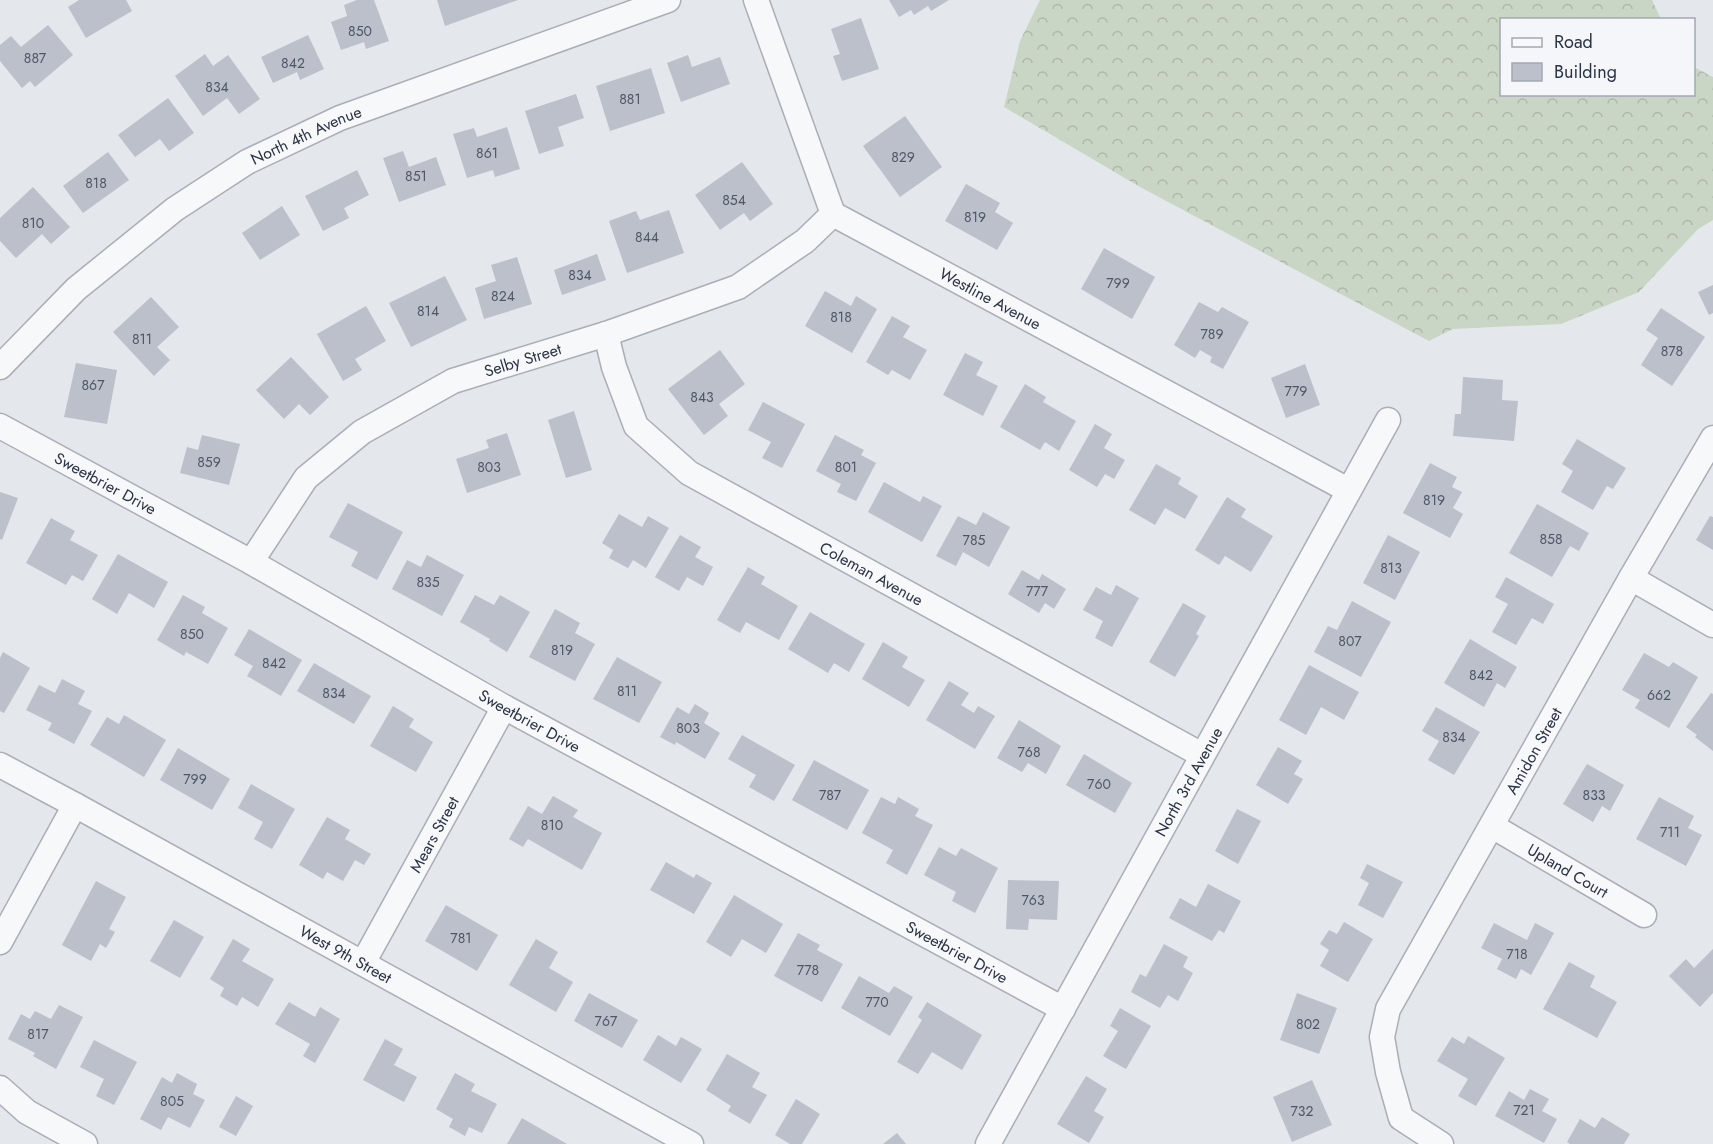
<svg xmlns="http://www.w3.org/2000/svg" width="1713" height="1144" font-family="Jost,sans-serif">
	<defs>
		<pattern id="forest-crowns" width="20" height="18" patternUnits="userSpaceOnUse" patternTransform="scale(1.5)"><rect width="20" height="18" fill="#c9d6c5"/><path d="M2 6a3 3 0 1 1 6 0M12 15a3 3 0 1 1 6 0" fill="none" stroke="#adb8ab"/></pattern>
	</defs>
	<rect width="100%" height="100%" fill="#e4e7ec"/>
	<path fill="url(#forest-crowns)" d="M1040 0H1652L1661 19 1502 20V94H1694V67L1713 77V220L1698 229 1639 292 1561 324 1453 329 1429 341 1140 187 1004 107 1020 41Z"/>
	<g fill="#bbc0ca">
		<path d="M79 0H126L132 11 86 38 68 7Z"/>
		<path d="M357 0H374L389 41 366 49 364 42 341 50 331 22 347 16 344 5Z"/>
		<path d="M437 0H518L445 26Z"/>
		<path d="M889 0H949L931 11 928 6 914 15 911 10 899 17Z"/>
		<path d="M861 18 879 69 842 81 833 56 840 54 831 29Z"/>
		<path d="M48 25 73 55 35 87 30 81 22 88 0 61V45L11 36 21 47Z"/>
		<path d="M308 35 324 69 300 80 297 72 273 83 261 57Z"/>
		<path d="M205 54 213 66 228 55 260 99 239 114 227 98 203 116 175 76Z"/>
		<path d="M688 55 692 67 720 57 730 84 681 102 667 63Z"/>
		<path d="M651 68 665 113 610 131 596 86Z"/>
		<path d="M576 94 584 118 558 127 564 146 539 154 525 111Z"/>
		<path d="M168 98 194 133 169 151 160 139 135 157 118 135Z"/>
		<path d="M905 116 942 167 900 197 863 146Z"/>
		<path d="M507 127 520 169 495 177 493 170 467 178 453 134 474 128 477 137Z"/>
		<path d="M403 151 409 167 436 157 446 185 399 202 383 158Z"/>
		<path d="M108 152 129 180 83 213 63 186Z"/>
		<path d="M742 162 773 204 750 221 744 213 720 230 695 195Z"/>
		<path d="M357 170 369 195 344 208 349 218 323 231 305 196Z"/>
		<path d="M966 184 1000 203 995 212 1013 223 997 250 945 221Z"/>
		<path d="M33 187 70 227 51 244 42 234 16 258 0 241V218Z"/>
		<path d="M282 206 300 235 260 260 242 233Z"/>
		<path d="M669 210 684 253 627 273 609 221 636 211 640 220Z"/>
		<path d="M1104 248 1155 277 1132 319 1081 289Z"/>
		<path d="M597 254 606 280 562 295 554 270Z"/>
		<path d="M517 257 532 304 484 319 475 288 496 281 491 265Z"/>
		<path d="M445 276 467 320 411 347 389 303Z"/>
		<path d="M1713 285V313L1709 315 1698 292Z"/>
		<path d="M825 291 851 306 856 296 877 309 852 353 805 326Z"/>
		<path d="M151 297 179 327 157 347 170 360 154 376 113 332Z"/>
		<path d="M1199 302 1218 312 1222 307 1249 322 1223 369 1210 362 1212 357 1200 350 1195 358 1174 345Z"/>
		<path d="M366 306 386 341 355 359 362 370 343 381 317 334Z"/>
		<path d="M1661 308 1705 337 1672 386 1641 365 1658 338 1646 330Z"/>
		<path d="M892 316 910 326 903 337 927 350 910 380 892 370 888 375 866 362Z"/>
		<path d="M720 350 745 384 719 404 728 416 704 435 668 389Z"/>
		<path d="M965 353 983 362 976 375 998 386 983 416 943 395Z"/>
		<path d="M291 357 329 397 310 415 299 404 284 419 256 390Z"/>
		<path d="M76 363 117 370 107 424 64 417Z"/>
		<path d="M1305 364 1320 405 1286 418 1271 378Z"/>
		<path d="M1463 377 1503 380 1502 400 1518 401 1514 441 1453 436 1455 414H1461Z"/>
		<path d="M1025 384 1046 397 1043 402 1076 421 1059 451 1045 442 1040 450 1000 427Z"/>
		<path d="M763 402 805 424 782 468 762 458 771 442 748 430Z"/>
		<path d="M574 411 592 470 566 478 548 420Z"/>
		<path d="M1095 424 1112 434 1104 448 1125 460 1114 479 1105 474 1097 487 1069 470Z"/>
		<path d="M507 433 521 475 467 493 456 459 489 448 486 440Z"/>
		<path d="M202 435 240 444 229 485 180 473 187 447 198 450Z"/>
		<path d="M835 435 864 450 861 455 876 463 856 501 837 492 841 484 816 471Z"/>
		<path d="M1577 439 1626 468 1613 489 1607 486 1593 510 1561 492 1573 471 1562 464Z"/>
		<path d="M1430 463 1457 477 1452 487 1462 492 1453 508 1463 514 1450 538 1403 513Z"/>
		<path d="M1156 464 1181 478 1178 484 1198 496 1185 519 1165 508 1155 525 1129 510Z"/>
		<path d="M884 482 920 502 923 496 942 506 922 542 868 512Z"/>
		<path d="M0 492 18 498 2 540 0 539Z"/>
		<path d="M1227 497 1246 509 1241 517 1273 536 1251 572 1225 556 1219 565 1195 550Z"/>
		<path d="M348 503 403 532 377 580 351 566 358 552 329 537Z"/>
		<path d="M1537 504 1589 533 1579 551 1570 546 1552 577 1509 553Z"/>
		<path d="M983 512 1010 527 989 567 963 552 956 566 936 556 958 516 976 525Z"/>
		<path d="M619 514 642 527 648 516 669 528 646 568 633 560 628 568 609 558 613 550 602 543Z"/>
		<path d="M1710 516 1713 517V550L1696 540Z"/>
		<path d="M51 518 75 531 70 540 98 555 83 581 72 575 66 585 26 563Z"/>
		<path d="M680 535 701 547 695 557 713 567 703 586 687 577 679 591 655 577Z"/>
		<path d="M1388 535 1420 552 1395 600 1363 583Z"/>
		<path d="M118 554 168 582 154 608 129 593 117 614 92 599Z"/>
		<path d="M427 555 464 575 442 616 392 589 407 560 421 567Z"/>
		<path d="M748 567 765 577 761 584 798 606 779 640 746 622 740 633 717 620Z"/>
		<path d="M1022 570 1039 580 1042 574 1066 589 1054 609 1045 603 1039 613 1008 594Z"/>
		<path d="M1506 577 1554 604 1543 624 1532 618 1516 645 1492 632 1508 604 1495 597Z"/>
		<path d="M1116 585 1139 598 1112 647 1095 638 1103 621 1083 610 1096 587 1111 595Z"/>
		<path d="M183 595 205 607 202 613 228 628 208 664 186 652 184 656 157 640Z"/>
		<path d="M475 595 494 605 500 595 530 612 507 652 489 641 490 639 460 622Z"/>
		<path d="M1352 601 1391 622 1361 677 1314 652 1328 626 1337 630Z"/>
		<path d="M1183 603 1206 616 1196 634 1199 636 1175 677 1149 662Z"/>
		<path d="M555 609 580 623 575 633 595 644 575 681 529 657Z"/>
		<path d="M810 612 865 644 849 672 834 663 828 673 788 649Z"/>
		<path d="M249 629 302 660 281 696 247 676 253 666 234 655Z"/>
		<path d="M1470 639 1517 667 1505 688 1497 683 1484 707 1444 683Z"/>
		<path d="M883 642 908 657 902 667 925 680 909 707 862 679Z"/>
		<path d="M3 652 30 668 4 713 0 711V658Z"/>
		<path d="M1644 653 1669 667 1673 662 1698 677 1669 728 1635 708 1640 700 1622 690Z"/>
		<path d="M617 657 662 682 639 723 593 699Z"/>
		<path d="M314 663 371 696 354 724 297 691Z"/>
		<path d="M1309 665 1359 692 1344 720 1321 707 1306 735 1279 720Z"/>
		<path d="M62 679 85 691 78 704 92 711 74 744 48 730 52 723 26 710 39 685 55 693Z"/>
		<path d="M949 681 969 693 961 705 974 713 978 706 995 716 975 749 926 720Z"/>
		<path d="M1711 693 1713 694V751L1695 737 1697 735 1686 727Z"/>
		<path d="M695 704 709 713 704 723 720 733 705 759 676 742 675 745 660 737 677 707 689 714Z"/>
		<path d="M393 706 414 719 409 727 433 742 416 772 370 746Z"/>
		<path d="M1436 707 1480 732 1454 775 1428 760 1439 741 1422 731Z"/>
		<path d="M124 715 166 740 144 777 90 745 107 717 119 724Z"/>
		<path d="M1019 720 1061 746 1046 774 1028 763 1022 772 997 758Z"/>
		<path d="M742 735 795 765 774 801 749 787 756 775 728 759Z"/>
		<path d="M1278 747 1302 761 1294 774 1303 779 1288 804 1256 785Z"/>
		<path d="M178 748 230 779 212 810 160 780Z"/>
		<path d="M1084 754 1132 783 1115 813 1066 785Z"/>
		<path d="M814 760 869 790 847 830 792 800Z"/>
		<path d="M1587 764 1624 785 1610 811 1602 806 1593 822 1563 804Z"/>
		<path d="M251 784 295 809 272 849 254 839 263 822 238 808Z"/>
		<path d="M553 796 578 810 573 817 602 833 582 870 528 839 523 847 509 839 528 806 542 814Z"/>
		<path d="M881 797 895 804 898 797 919 809 915 816 933 825 907 875 886 863 893 850 862 833Z"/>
		<path d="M1659 797 1694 816 1688 828 1702 835 1686 866 1636 839Z"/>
		<path d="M1237 809 1261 821 1238 864 1215 851Z"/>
		<path d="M327 817 350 830 345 839 371 854 364 865 355 860 343 881 327 872 323 879 299 865Z"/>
		<path d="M939 847 956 856 961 848 998 868 975 913 952 901 956 892 924 875Z"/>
		<path d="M666 862 694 878 696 874 712 883 694 914 650 890Z"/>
		<path d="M1367 864 1403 882 1383 918 1358 905 1369 883 1360 878Z"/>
		<path d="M1008 880 1059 881 1057 920 1029 919 1028 930 1006 929Z"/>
		<path d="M96 881 126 897 109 929 115 932 106 948 100 944 91 961 62 945Z"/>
		<path d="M1208 884 1241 901 1224 933 1219 930 1212 941 1169 918 1180 898 1196 907Z"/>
		<path d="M734 895 783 924 766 953 742 939 731 957 706 942Z"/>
		<path d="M446 905 498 935 477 971 425 941Z"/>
		<path d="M174 920 204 937 180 978 150 961Z"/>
		<path d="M1344 922 1373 939 1348 982 1320 966 1329 950 1320 944 1329 930 1337 934Z"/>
		<path d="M1494 923 1527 940 1535 923 1554 933 1531 975 1521 969 1516 979 1497 969 1502 959 1481 948Z"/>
		<path d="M798 933 820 945 817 950 843 964 822 1002 774 976Z"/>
		<path d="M233 939 250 949 242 961 274 979 258 1007 242 997 237 1006 220 996 224 988 210 979Z"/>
		<path d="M536 939 558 952 549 968 573 982 556 1012 509 985Z"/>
		<path d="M1164 944 1188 957 1183 967 1193 973 1178 1001 1168 995 1160 1008 1131 992 1140 974 1146 977Z"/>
		<path d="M1713 949V993L1700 1007 1669 976 1686 959 1694 968Z"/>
		<path d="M1569 962 1595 976 1590 987 1617 1002 1597 1038 1543 1009Z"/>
		<path d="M859 976 889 993 894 986 913 997 890 1036 841 1008Z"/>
		<path d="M589 993 638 1020 622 1048 574 1021Z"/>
		<path d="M1297 993 1337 1008 1319 1054 1280 1040Z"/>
		<path d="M289 1002 315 1017 320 1007 340 1019 315 1063 303 1056 310 1044 275 1024Z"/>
		<path d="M927 1002 982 1035 962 1070 932 1052 918 1074 897 1062 922 1020 918 1017Z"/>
		<path d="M59 1005 83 1017 56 1069 33 1056 35 1053 8 1039 21 1014 30 1019 35 1011 51 1019Z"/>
		<path d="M1120 1008 1151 1026 1126 1069 1103 1056 1118 1031 1110 1026Z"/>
		<path d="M658 1035 676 1046 681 1037 702 1049 681 1083 643 1060Z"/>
		<path d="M1468 1036 1505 1058 1476 1106 1458 1096 1468 1079 1437 1061 1452 1037 1464 1044Z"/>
		<path d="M385 1039 403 1049 394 1065 417 1077 404 1102 363 1080Z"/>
		<path d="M94 1040 137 1062 114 1105 96 1096 104 1079 80 1067Z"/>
		<path d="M727 1054 760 1073 752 1087 767 1095 750 1124 728 1111 731 1106 706 1090Z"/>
		<path d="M177 1073 197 1084 193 1094 205 1100 190 1128 168 1117 161 1130 140 1119 162 1077 172 1083Z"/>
		<path d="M455 1073 475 1084 471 1091 497 1104 482 1133 469 1127 465 1136 449 1127 453 1119 436 1109Z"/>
		<path d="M1086 1076 1107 1089 1094 1111 1104 1117 1089 1143 1057 1124Z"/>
		<path d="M1312 1080 1332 1125 1292 1142 1273 1097Z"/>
		<path d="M1530 1089 1549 1099 1542 1111 1557 1119 1544 1143 1495 1116 1509 1091 1524 1100Z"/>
		<path d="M236 1096 253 1106 236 1136 219 1127Z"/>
		<path d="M796 1099 820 1114 802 1144H790L775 1135Z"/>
		<path d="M1602 1117 1630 1134 1624 1144H1570L1567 1142 1580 1119 1595 1128Z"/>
		<path d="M522 1118 567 1144H507Z"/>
		<path d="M897 1133 906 1144H883Z"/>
	</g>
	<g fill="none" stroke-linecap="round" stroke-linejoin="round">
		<g stroke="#a9aeb7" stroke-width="27">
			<g id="minor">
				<path id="s1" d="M756 0 833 214 1348 490"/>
				<path id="s2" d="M606 334 614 367 636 426 689 473 1202 755"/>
				<path id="s3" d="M0 367 76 289 175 209 247 162 340 118 668 0"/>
				<path id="s4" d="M0 426 251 562 504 707 1063 1009"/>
				<path id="s5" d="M251 562 306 478 362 432 453 381 606 334 738 287 805 241 833 214"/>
				<path d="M1631 578 1713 625"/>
				<path id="s6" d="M0 765 75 805 691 1144"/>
				<path id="s7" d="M1492 826 1644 915"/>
				<path d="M0 942 75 805"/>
				<path id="s8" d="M363 963 504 707"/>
				<path d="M0 1088 27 1112 85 1144"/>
				<path id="s9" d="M988 1144 1388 420"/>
				<path id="s10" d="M1441 1144 1401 1118 1388 1072 1382 1037 1388 1009 1631 578 1713 438"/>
			</g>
		</g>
		<use href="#minor" stroke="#f7f8fa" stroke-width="24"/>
	</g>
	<g text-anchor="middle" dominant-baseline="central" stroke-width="5" stroke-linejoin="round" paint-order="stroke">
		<g font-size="14" fill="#4f5766">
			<text x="360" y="31">850</text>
			<text x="35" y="58">887</text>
			<text x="293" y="63">842</text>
			<text x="217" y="87">834</text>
			<text x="630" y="99">881</text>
			<text x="487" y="153">861</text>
			<text x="903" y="157">829</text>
			<text x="416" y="176">851</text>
			<text x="96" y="183">818</text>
			<text x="734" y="200">854</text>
			<text x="975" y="217">819</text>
			<text x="33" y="223">810</text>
			<text x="647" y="237">844</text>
			<text x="580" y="275">834</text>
			<text x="1118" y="283">799</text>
			<text x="503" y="296">824</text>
			<text x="428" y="311">814</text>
			<text x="841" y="317">818</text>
			<text x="1212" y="334">789</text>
			<text x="142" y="339">811</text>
			<text x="1672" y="351">878</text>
			<text x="93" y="385">867</text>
			<text x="1296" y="391">779</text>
			<text x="702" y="397">843</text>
			<text x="209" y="462">859</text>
			<text x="489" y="467">803</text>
			<text x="846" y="467">801</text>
			<text x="1434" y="500">819</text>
			<text x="1551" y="539">858</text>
			<text x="974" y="540">785</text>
			<text x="1391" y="568">813</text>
			<text x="428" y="582">835</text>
			<text x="1037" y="591">777</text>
			<text x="192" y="634">850</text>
			<text x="1350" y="641">807</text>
			<text x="562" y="650">819</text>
			<text x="274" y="663">842</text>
			<text x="1481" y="675">842</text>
			<text x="627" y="691">811</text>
			<text x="334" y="693">834</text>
			<text x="1659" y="695">662</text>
			<text x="688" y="728">803</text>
			<text x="1454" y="737">834</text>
			<text x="1029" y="752">768</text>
			<text x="195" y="779">799</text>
			<text x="1099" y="784">760</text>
			<text x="830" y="795">787</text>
			<text x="1594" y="795">833</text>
			<text x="552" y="825">810</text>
			<text x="1670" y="832">711</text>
			<text x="1033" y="900">763</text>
			<text x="461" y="938">781</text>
			<text x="1517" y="954">718</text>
			<text x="808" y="970">778</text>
			<text x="877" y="1002">770</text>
			<text x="606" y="1021">767</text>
			<text x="1308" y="1024">802</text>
			<text x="38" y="1034">817</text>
			<text x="172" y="1101">805</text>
			<text x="1524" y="1110">721</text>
			<text x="1302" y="1111">732</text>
		</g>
		<g font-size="16" fill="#2b3445" stroke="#f4f6f9">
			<text stroke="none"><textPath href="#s3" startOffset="387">North 4th Avenue</textPath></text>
			<text stroke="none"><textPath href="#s1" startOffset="406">Westline Avenue</textPath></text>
			<text stroke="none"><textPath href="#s5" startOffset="350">Selby Street</textPath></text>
			<text stroke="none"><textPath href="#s4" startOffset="120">Sweetbrier Drive</textPath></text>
			<text stroke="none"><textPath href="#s2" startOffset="376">Coleman Avenue</textPath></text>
			<text stroke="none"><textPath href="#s4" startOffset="606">Sweetbrier Drive</textPath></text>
			<text stroke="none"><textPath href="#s10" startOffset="456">Amidon Street</textPath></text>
			<text stroke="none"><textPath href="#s9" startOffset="414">North 3rd Avenue</textPath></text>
			<text stroke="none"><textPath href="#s8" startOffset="147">Mears Street</textPath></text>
			<text stroke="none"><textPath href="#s7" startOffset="88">Upland Court</textPath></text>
			<text stroke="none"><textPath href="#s4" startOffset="1092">Sweetbrier Drive</textPath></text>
			<text stroke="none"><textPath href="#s6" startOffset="394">West 9th Street</textPath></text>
		</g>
	</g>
	<rect x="1500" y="18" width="195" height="78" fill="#f4f6f9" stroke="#a4a8b1" stroke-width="1.5"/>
	<rect x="1512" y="38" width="30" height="9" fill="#f7f8fa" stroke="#a4a8b1" stroke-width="1.5"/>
	<text x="1554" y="48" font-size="18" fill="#2b3445">Road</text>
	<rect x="1512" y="63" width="30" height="18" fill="#bbc0ca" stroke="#a4a8b1" stroke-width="1.5"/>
	<text x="1554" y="78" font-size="18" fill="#2b3445">Building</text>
</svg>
